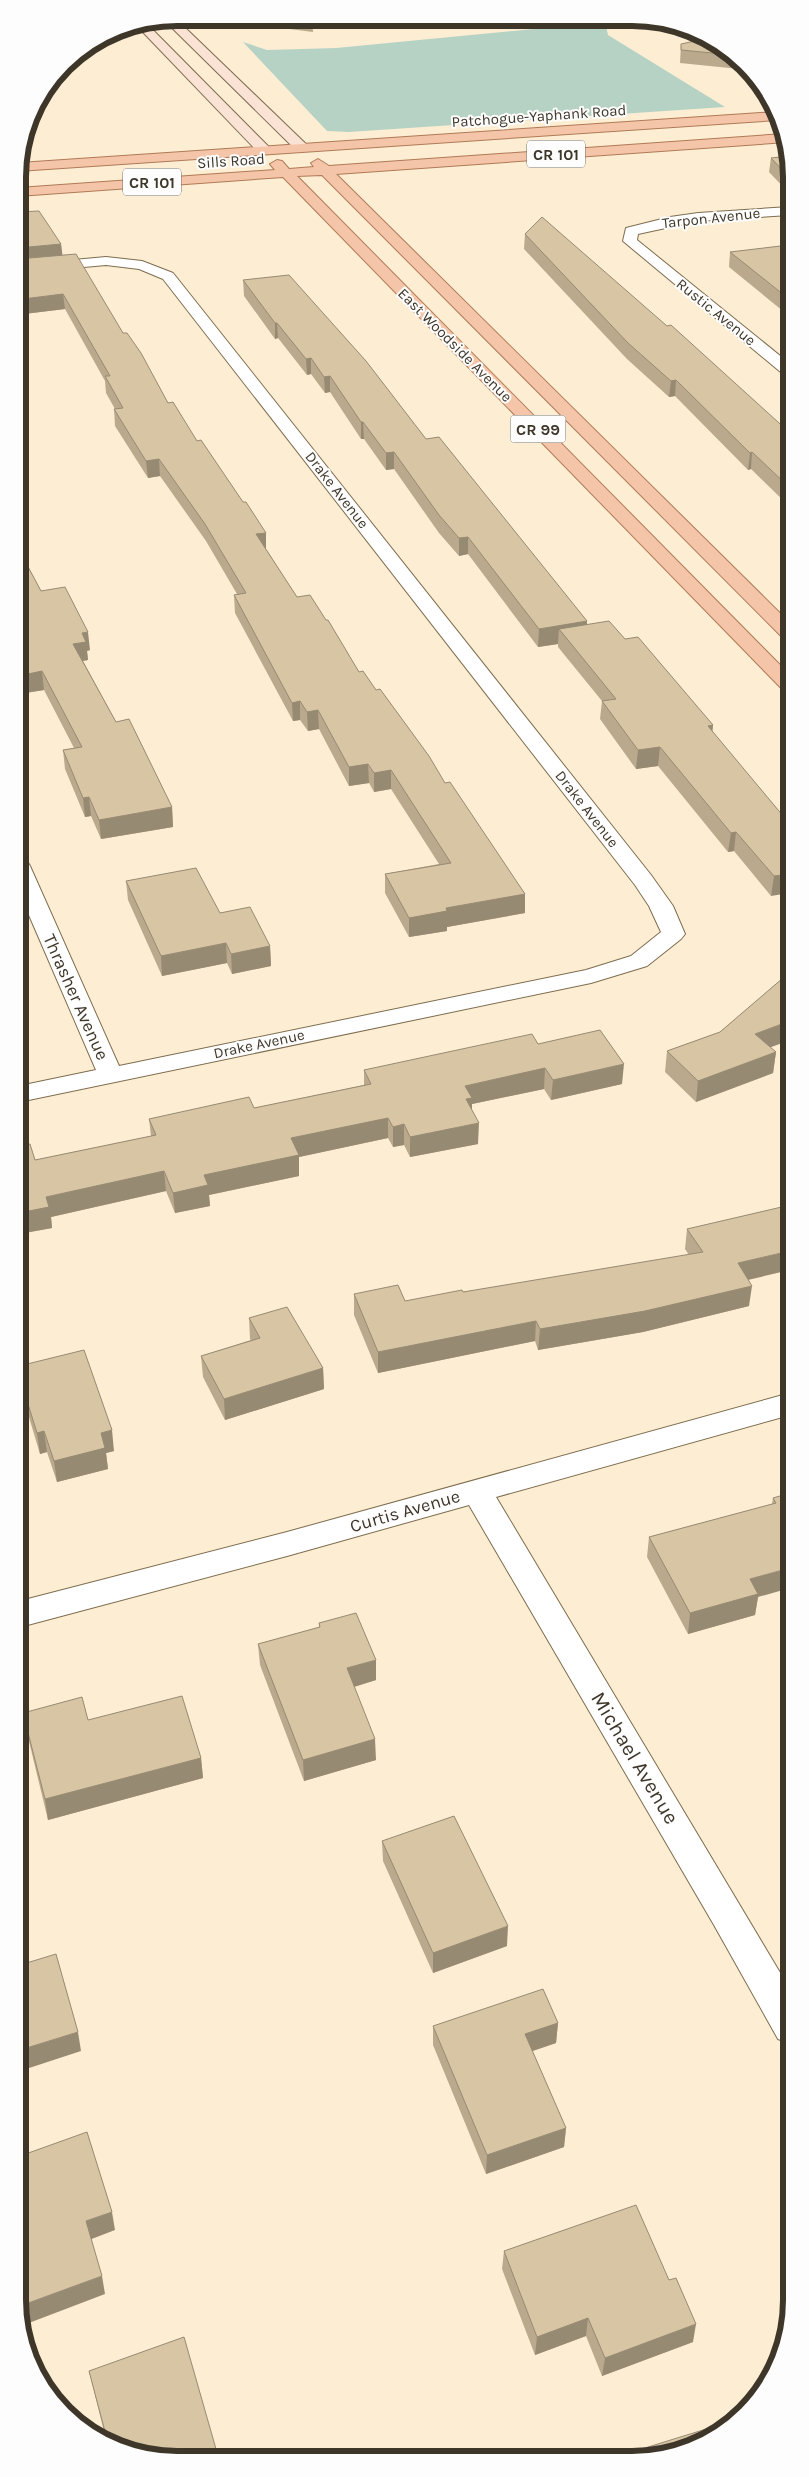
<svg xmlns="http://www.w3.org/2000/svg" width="809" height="2477" font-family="Karla,sans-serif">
	<rect width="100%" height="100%" fill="#fdeed3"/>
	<path fill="#b6d2c4" d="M616 21 606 26 608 35 725 107 349 132 327 131 243 42 267 50 336 48Z"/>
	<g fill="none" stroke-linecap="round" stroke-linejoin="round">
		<g stroke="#7e6d4f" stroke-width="2">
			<g id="minor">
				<path d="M789 207V215L698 221 638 234 637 240 789 363V376L783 374 623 241 626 228 670 217 698 213Z"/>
				<path d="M106 257 142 261 173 273 651 875 673 906 685 934 681 939 647 966 591 983 19 1102V1086L96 1070 19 892V859L27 861 30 866 119 1066 586 970 631 956 661 932 649 906 635 885 163 279 139 269 106 265 18 273V265Z"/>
				<path d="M790 1393V1415L496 1497 791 1991V2044L778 2039 714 1925 469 1505 287 1556 20 1627V1601L287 1532Z"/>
			</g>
		</g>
		<g stroke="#7e6d4f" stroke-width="2">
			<g id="secondary">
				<path d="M175 18 307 145 309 148 307 151H297L164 20Z"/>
				<path d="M147 24 269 147 271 150 269 153H259L137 26Z"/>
			</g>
		</g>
		<g stroke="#b07a56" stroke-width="2">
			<g id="primary">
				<path d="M777 112 778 120 18 171 19 163Z"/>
				<path d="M784 134 787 142 336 174 789 622V639L782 637 322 175 297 176 789 674V691L782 689 283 177 18 196V188L275 170 270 164 277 160 282 161 289 169 314 167 311 163 318 159 329 166Z"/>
			</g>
		</g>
		<use href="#minor" fill="#fff" fill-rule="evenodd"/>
		<use href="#secondary" fill="#fae2d4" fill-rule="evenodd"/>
		<use href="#primary" fill="#f4c5a8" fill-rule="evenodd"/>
	</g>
	<g fill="#baa98d">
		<path d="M245 18H312L313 32 251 24Z"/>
		<path d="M386 19H433L391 23Z"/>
		<path d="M711 39 745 65 749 70 680 63 681 44Z"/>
		<path d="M788 156 789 193 769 172 771 158Z"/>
		<path d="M18 212 61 244 62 255 123 333 168 403 266 533V549L297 597 359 672 376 690 525 894V913L447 927V931L409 937 385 893V874L439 864 391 789 374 792 369 783 349 786 319 729 308 731 300 720 293 721 235 613 234 595 237 594 206 541 160 476 148 478 115 426 114 409H115L106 393 105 381 65 309 24 314 18 298Z"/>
		<path d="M525 234 789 432V506L751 469 748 470 675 396 669 397 627 359 524 249Z"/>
		<path d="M789 245V316L729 267 730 252Z"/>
		<path d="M243 280 426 439 587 621V624L625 639 713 725 712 732 789 823 771 896 734 851 728 852 658 766 636 769 600 719 602 701 558 647V644L538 647 468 554 459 556 439 533 394 469 386 470 364 439H361L330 392 325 393 311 374 307 375 278 338 275 339 244 296Z"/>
		<path d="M18 548 41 591 90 650 87 651 88 660 83 661 116 722 172 807 173 827 101 839 91 816 85 817 65 769 63 750 74 748 44 690 25 693 18 682Z"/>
		<path d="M126 881 220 913 270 946 271 966 232 974 227 963 162 976 128 900Z"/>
		<path d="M790 972V1040L770 1047 776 1052 773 1073 696 1102 665 1072 667 1051 720 1032Z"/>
		<path d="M538 1044 622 1084 551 1100 544 1089 472 1104V1110L478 1144 410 1157 404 1145 393 1147 388 1138 299 1157V1176L209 1195 210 1206 175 1213 166 1191 51 1217 52 1228 19 1234V1146L35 1160 151 1136 149 1119 254 1108 364 1085V1070Z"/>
		<path d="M687 1229 749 1280V1306L643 1332 538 1350 535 1341 378 1373 354 1315V1294L405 1301 463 1292 689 1255 685 1249Z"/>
		<path d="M249 1318 323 1368 324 1389 225 1420 203 1377 201 1356 251 1340 250 1339Z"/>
		<path d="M19 1366 114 1451 106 1453 108 1469 57 1482 47 1452 40 1454 20 1387Z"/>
		<path d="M790 1493 758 1597 755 1615 688 1634 647 1557 649 1537 772 1504 773 1498Z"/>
		<path d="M319 1623 376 1680 354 1687 376 1760 304 1781 260 1665 258 1644 319 1627Z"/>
		<path d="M23 1713 88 1720 201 1758 203 1778 48 1820 27 1733Z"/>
		<path d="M382 1841 507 1946 433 1973 383 1861Z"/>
		<path d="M558 2023 556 2043 532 2051 566 2128 564 2147 486 2174 433 2045V2026Z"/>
		<path d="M504 2251 693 2342 602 2376 586 2336 535 2355 502 2269Z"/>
		<path d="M89 2371 147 2456 107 2443Z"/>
	</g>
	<g fill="#978a73">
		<path d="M391 19H433L391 23Z"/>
		<path d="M61 244 63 259 18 263V248Z"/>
		<path d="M63 294 65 309 24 314 23 299Z"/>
		<path d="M275 323H277L278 338 275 339Z"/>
		<path d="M311 358V374L307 375 306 359Z"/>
		<path d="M330 376V392L325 393 324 377Z"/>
		<path d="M676 380 675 396 669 397 671 381Z"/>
		<path d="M361 422H363L364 439H361Z"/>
		<path d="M394 452V469L386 470V453Z"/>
		<path d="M752 452 751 469 748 470 750 453Z"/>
		<path d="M159 459 160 476 148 478 146 461Z"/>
		<path d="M266 533V550L256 534Z"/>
		<path d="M468 537V554L459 556V538Z"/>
		<path d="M587 621 586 640 559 629 558 644 538 647 539 629Z"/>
		<path d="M88 632 90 650 87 651 88 660 75 662 73 644 82 633Z"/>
		<path d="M42 671 44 690 25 693 23 675Z"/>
		<path d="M300 701V720L293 721 292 703Z"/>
		<path d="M318 710 319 729 308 731 307 712Z"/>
		<path d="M713 725 711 744 708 726Z"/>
		<path d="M660 747 658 766 636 769 638 750Z"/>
		<path d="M368 764 369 783 349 786V767Z"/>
		<path d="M391 770V789L374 792V773Z"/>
		<path d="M89 797 91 816 85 817 83 798Z"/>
		<path d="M172 807 173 827 101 839 99 820Z"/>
		<path d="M736 832 734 851 728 852 731 833Z"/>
		<path d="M789 874V893L771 896 774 876Z"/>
		<path d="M525 894V913L447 927V931L409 937V918L446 908Z"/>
		<path d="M226 943 227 963 162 976 161 956Z"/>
		<path d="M270 946 271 966 232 974 231 954Z"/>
		<path d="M790 1021V1040L753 1054 755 1034Z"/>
		<path d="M776 1052 773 1073 696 1102 698 1081Z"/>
		<path d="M624 1064 622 1084 551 1100 553 1080Z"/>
		<path d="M545 1068 544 1089 472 1104V1118L466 1106 465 1086Z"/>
		<path d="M388 1118V1138L299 1157V1176L209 1195 210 1206 175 1213 173 1193 204 1175 291 1138Z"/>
		<path d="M479 1123 478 1144 410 1157V1137Z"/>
		<path d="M404 1124V1145L393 1147V1127Z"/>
		<path d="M164 1171 166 1191 51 1217 52 1228 19 1234V1213L46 1197Z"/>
		<path d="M790 1251V1270L735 1283 738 1263Z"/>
		<path d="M752 1286 749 1306 643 1332 538 1350 540 1329Z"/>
		<path d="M536 1321 535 1341 378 1373V1352Z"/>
		<path d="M323 1368 324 1389 225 1420 224 1399Z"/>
		<path d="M112 1430 114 1451 106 1453 108 1469 57 1482 54 1461 101 1433Z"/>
		<path d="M44 1431 47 1452 40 1454 37 1433Z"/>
		<path d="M790 1568V1588L758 1597 755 1615 688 1634 690 1613 750 1579Z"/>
		<path d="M376 1660V1680L347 1689V1668Z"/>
		<path d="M375 1739 376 1760 304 1781 303 1760Z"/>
		<path d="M201 1758 203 1778 48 1820 45 1799Z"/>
		<path d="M508 1926 507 1946 433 1973V1953Z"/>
		<path d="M558 2023 556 2043 524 2054 525 2034Z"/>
		<path d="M78 2032 81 2051 20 2071V2050Z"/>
		<path d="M566 2128 564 2147 486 2174 487 2155Z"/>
		<path d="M112 2212 115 2230 89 2240 86 2221Z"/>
		<path d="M102 2276 105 2294 21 2326 20 2306Z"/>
		<path d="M588 2318 586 2336 535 2355 537 2337Z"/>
		<path d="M696 2324 693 2342 602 2376 605 2358Z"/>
	</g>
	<g fill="#d8c5a4" stroke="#978a73">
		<path d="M709 38 711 39 733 55 681 50V44Z"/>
		<path d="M788 156 789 177 771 158Z"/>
		<path d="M39 211 61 244 18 248V212Z"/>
		<path d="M542 217 667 326 671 325 789 432V487L752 452 750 453 676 380 671 381 628 343 525 234Z"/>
		<path d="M789 245V299L730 252Z"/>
		<path d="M76 254 123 333H127L141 353 168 403 173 402 197 441 201 440 243 502H246L266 533 256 534 297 597 310 595 326 620H328L359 672 363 671 376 690 380 689 429 756 445 783 450 782 525 894 446 908 447 911 409 918 385 874 451 863 391 770 374 773 368 764 349 767 318 710 307 712 300 701 292 703 234 595 246 593 205 524 159 459 146 461 114 409 123 408 105 376H110L63 294 23 299 18 287V259Z"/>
		<path d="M289 275 366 361 426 439 439 437 587 621 539 629 468 537 459 538 439 515 394 452 386 453 363 422H361L330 376 324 377 311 358 306 359 277 323H275L243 280Z"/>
		<path d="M18 548 41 591 65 587 88 632 82 633 86 642 73 644 116 722 129 719 172 807 99 820 89 797 83 798 63 750 82 747 42 671 23 675 18 667Z"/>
		<path d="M609 621 625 639 638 637 713 725 708 726 789 823V874L774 876 736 832 731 833 660 747 638 750 602 701 616 699 559 629Z"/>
		<path d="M196 868 220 913 250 907 270 946 231 954 226 943 161 956 126 881Z"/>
		<path d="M790 972V1021L755 1034 776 1052 698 1081 667 1051 720 1032Z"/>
		<path d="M600 1030 624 1064 553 1080 545 1068 465 1086 472 1098 466 1099 479 1123 410 1137 404 1124 393 1127 388 1118 291 1138 299 1155 204 1175 208 1185 173 1193 164 1171 46 1197 49 1207 19 1213V1146L30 1144 35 1160 156 1135 149 1119 249 1097 254 1108 371 1084 364 1070 532 1034 538 1044Z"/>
		<path d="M786 1206 790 1212V1251L738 1263 752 1286 645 1311 540 1329 536 1321 378 1352 354 1294 398 1285 405 1301 462 1290 463 1292 703 1252 687 1229Z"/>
		<path d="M287 1307 323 1368 224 1399 201 1356 260 1338 249 1318Z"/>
		<path d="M84 1350 112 1430 101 1433 105 1448 54 1461 44 1431 37 1433 19 1375V1366Z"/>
		<path d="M790 1493V1568L750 1579 758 1594 690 1613 649 1537 776 1503 773 1498Z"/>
		<path d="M356 1613 376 1660 347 1668 375 1739 303 1760 258 1644 320 1627 319 1623Z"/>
		<path d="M182 1696 201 1758 45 1799 23 1713 82 1697 88 1720Z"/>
		<path d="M454 1816 508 1926 433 1953 382 1841Z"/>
		<path d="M56 1954 78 2032 20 2050V1965Z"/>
		<path d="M543 1989 558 2023 525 2034 566 2128 487 2155 433 2026Z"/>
		<path d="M87 2132 112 2212 86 2221 102 2276 20 2306V2156Z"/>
		<path d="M636 2205 669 2280 676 2278 696 2324 605 2358 588 2318 537 2337 504 2251Z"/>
		<path d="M184 2337 218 2456H147L108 2443 89 2371Z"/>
		<path d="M732 2421 711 2438 662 2456H619Z"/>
	</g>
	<g text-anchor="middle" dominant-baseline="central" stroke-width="4" stroke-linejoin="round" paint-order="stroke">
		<g font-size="15" fill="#3e3629" stroke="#fdfdfd">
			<text transform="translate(539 116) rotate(-4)">Patchogue-Yaphank Road</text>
			<text transform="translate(231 161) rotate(-4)">Sills Road</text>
			<text transform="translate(711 218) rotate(-6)">Tarpon Avenue</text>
			<text transform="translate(716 312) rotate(39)">Rustic Avenue</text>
			<text transform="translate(455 345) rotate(45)">East Woodside Avenue</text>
			<text transform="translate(337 490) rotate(52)">Drake Avenue</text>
			<text transform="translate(587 809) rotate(52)">Drake Avenue</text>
			<text transform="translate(259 1044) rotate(-12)">Drake Avenue</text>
		</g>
		<g fill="#fdfdfd" stroke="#777269" stroke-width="1">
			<rect x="527" y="140.5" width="58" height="27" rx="4"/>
			<rect x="123" y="168.5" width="58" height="27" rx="4"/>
			<rect x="510.5" y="415.5" width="55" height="27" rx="4"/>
		</g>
		<g font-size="16" font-weight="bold" fill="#3e3629">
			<text x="556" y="154">CR 101</text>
			<text x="152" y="182">CR 101</text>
			<text x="538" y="429">CR 99</text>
		</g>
		<g font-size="18" fill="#3e3629" stroke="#fdfdfd">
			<text transform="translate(76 997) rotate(66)">Thrasher Avenue</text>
			<text transform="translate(405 1511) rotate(-16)">Curtis Avenue</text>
		</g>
		<g font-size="21" fill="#3e3629" stroke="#fdfdfd">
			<text transform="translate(635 1758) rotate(59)">Michael Avenue</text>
		</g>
	</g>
	<path d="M0 0H809V2477H0ZM177 26H632A151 151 0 0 1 783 177V2300A151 151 0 0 1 632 2451H177A151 151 0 0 1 26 2300V177A151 151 0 0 1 177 26Z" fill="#fdfdfd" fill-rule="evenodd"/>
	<path fill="none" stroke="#3e3629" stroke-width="6" d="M177 26H632A151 151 0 0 1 783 177V2300A151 151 0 0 1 632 2451H177A151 151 0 0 1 26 2300V177A151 151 0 0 1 177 26Z"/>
</svg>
